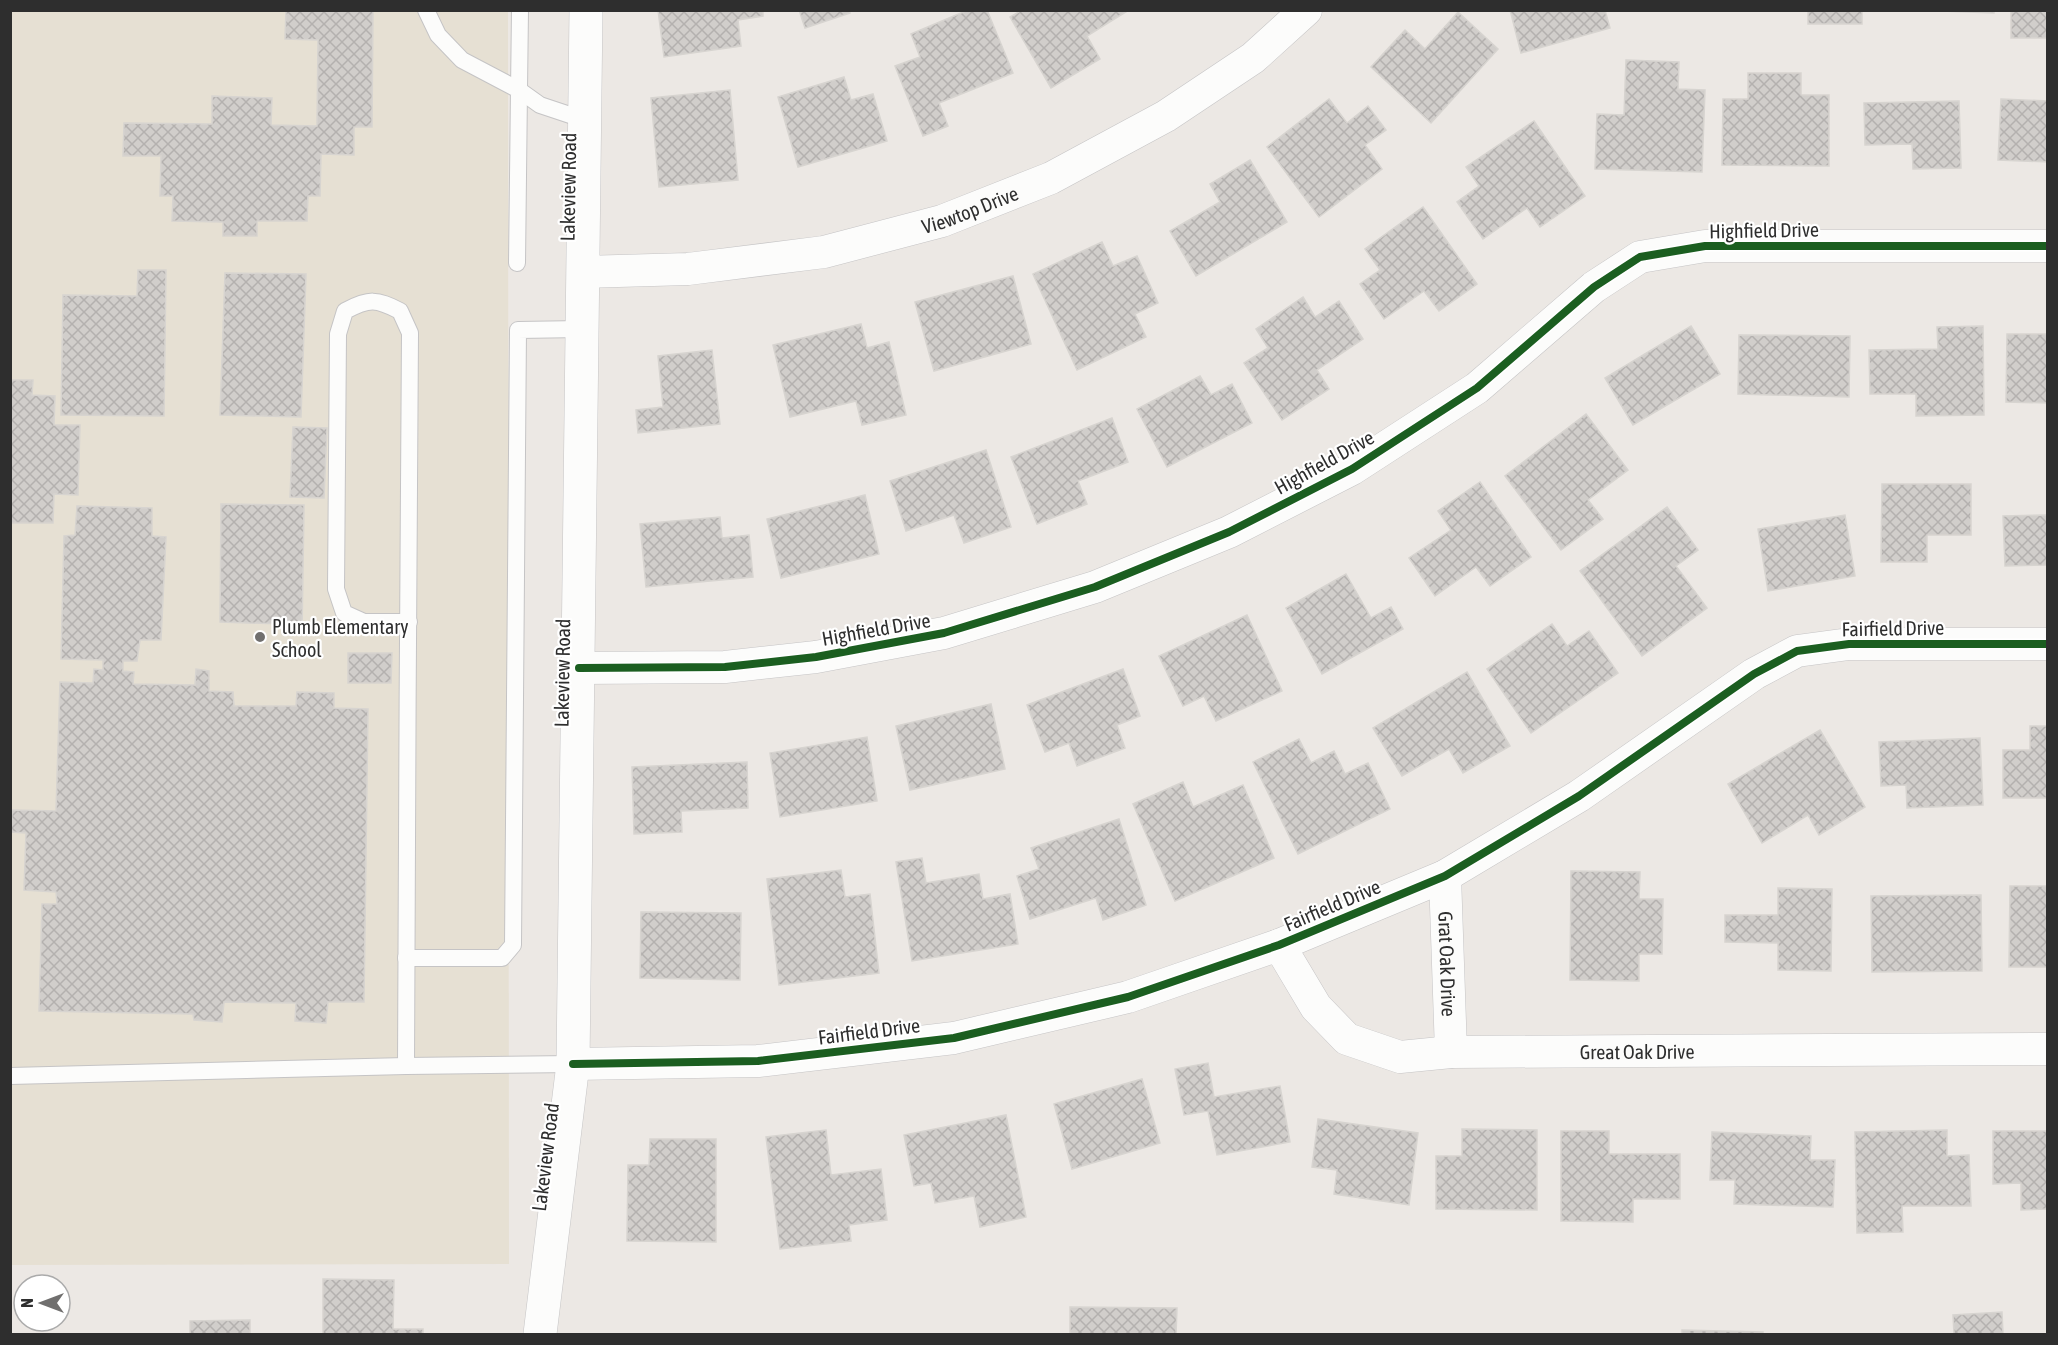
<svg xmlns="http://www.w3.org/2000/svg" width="2058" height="1345" font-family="'Asap Condensed',sans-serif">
	<defs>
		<pattern id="building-cross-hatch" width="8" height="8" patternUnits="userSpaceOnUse" patternTransform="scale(1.5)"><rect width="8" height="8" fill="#d1cecb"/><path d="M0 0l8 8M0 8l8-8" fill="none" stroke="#b4b1af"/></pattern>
	</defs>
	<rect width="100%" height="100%" fill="#ece8e4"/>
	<path fill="#e6e0d3" d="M10 11H508L509 1264 11 1265Z"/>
	<g fill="url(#building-cross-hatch)" stroke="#d7d4d0" stroke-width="1.5">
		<path d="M286 10H373L372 127H354V155L321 154 320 196H308L307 221H257V236H223V222L172 221 173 196H160L161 156H123L124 123 212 124V96L272 98 271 125 317 126 318 40 285 39Z"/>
		<path d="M658 10H763V16L738 20 741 46 664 57Z"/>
		<path d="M799 10H849L850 13 805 28Z"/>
		<path d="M968 10H987L1013 73 939 103 948 126 923 136 895 66 920 57 911 34Z"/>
		<path d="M1022 10H1129L1087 36 1100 59 1051 88 1010 17Z"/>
		<path d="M1510 10H1605L1610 28 1521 53Z"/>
		<rect x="1808" y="10" width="54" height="14"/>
		<path d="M1914 10H1994V13Z"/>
		<rect x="2011" y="10" width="37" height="28"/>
		<path d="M1458 12 1498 49 1431 123 1371 67 1405 30 1425 49Z"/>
		<path d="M1626 60 1679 62 1678 89 1705 90 1702 172 1595 169 1597 114 1624 115Z"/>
		<path d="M1748 73H1801V95H1829V166L1722 165 1723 99H1748Z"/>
		<path d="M844 77 851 100 873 94 887 141 798 167 778 97Z"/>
		<path d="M730 90 738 180 659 187 651 98Z"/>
		<path d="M1329 99 1347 123 1368 106 1386 130 1365 145 1382 169 1319 217 1267 147Z"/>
		<path d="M2001 99 2048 101V162L1998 160Z"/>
		<path d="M1959 101 1961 168 1913 169 1912 144 1865 145 1864 103Z"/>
		<path d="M1534 121 1585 196 1540 227 1527 208 1483 239 1457 202 1479 186 1466 167Z"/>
		<path d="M1250 160 1287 222 1196 276 1170 231 1220 202 1210 184Z"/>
		<path d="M1423 207 1477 284 1439 311 1424 291 1384 319 1360 284 1380 270 1365 249Z"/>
		<path d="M1102 242 1113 266 1137 256 1158 303 1135 314 1146 337 1077 370 1033 274Z"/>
		<path d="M138 270H166L164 416 61 415 63 295 137 296Z"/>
		<path d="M225 273 306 274 301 417 220 415Z"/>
		<path d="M1013 276 1031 344 934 371 915 302Z"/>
		<path d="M1303 297 1315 317 1339 301 1363 339 1317 370 1329 389 1282 420 1244 363 1268 348 1256 329Z"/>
		<path d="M861 324 867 348 889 342 906 415 862 425 856 401 790 417 773 345Z"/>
		<path d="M1691 326 1720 374 1633 425 1605 378Z"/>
		<path d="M1983 326 1984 415 1916 416V394H1870L1869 350 1938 349 1937 327Z"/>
		<path d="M2007 334H2048V403L2006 402Z"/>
		<path d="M1739 335 1850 336 1849 397 1738 394Z"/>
		<path d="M712 350 720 424 638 433 636 410 663 407 658 356Z"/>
		<path d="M1200 376 1211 395 1232 384 1252 423 1167 467 1137 409Z"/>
		<path d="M10 380H33L32 395 55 396 54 425H80L78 495 54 494 53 523H10Z"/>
		<path d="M1586 414 1628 470 1588 500 1603 519 1561 550 1505 476Z"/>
		<path d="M1112 418 1128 462 1078 481 1087 504 1037 524 1011 457Z"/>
		<path d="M293 427 327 428 324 498 290 497Z"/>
		<path d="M986 450 1011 527 964 543 954 515 906 531 890 481Z"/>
		<path d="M1480 482 1531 557 1490 586 1476 567 1435 596 1409 558 1451 530 1438 511Z"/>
		<path d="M1882 484H1971V535H1927V562H1881Z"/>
		<path d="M865 495 879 554 781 578 767 519Z"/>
		<path d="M221 504 304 505 302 634H282L283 624 220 622Z"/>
		<path d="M77 506 152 508V536L166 537 161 640H140L137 661H123V671L134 672 133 684 195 685 196 669 209 671V691L233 692 234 706H296L297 692 334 693V708L368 709 364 1002H328L326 1023 295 1021 296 1003 224 1002 222 1022 194 1020 193 1014 39 1011 42 904H57L56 892 24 890 26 833 11 832 12 810 56 811 60 682 93 683 94 669 103 670V660L61 659 64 536 75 535Z"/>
		<path d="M1667 507 1698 550 1676 566 1707 608 1642 656 1580 571Z"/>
		<path d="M1845 515 1855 576 1768 591 1758 529Z"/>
		<path d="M2048 515V565L2005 566 2003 516Z"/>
		<path d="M720 517 722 538 749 535 753 577 646 587 640 524Z"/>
		<path d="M1346 574 1371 618 1391 607 1403 629 1322 674 1286 608Z"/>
		<path d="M1247 615 1282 691 1216 721 1204 696 1183 706 1159 656Z"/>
		<path d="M1552 624 1567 646 1589 631 1618 673 1531 733 1487 669Z"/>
		<path d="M348 653H392L391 683H348Z"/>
		<path d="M1123 669 1140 716 1117 725 1125 748 1077 766 1069 743 1045 752 1027 705Z"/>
		<path d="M1467 672 1510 746 1463 773 1449 749 1402 776 1373 728Z"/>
		<path d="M991 704 1005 769 910 790 896 726Z"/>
		<path d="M2030 726H2048V798H2003V750H2030Z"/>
		<path d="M1820 730 1865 807 1819 835 1808 815 1762 843 1728 784Z"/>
		<path d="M867 737 877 801 780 817 770 753Z"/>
		<path d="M1980 738 1983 805 1907 808 1906 785 1881 786 1879 742Z"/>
		<path d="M1299 739 1311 763 1334 751 1345 774 1368 763 1390 809 1298 854 1253 762Z"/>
		<path d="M747 762 748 808 681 811 682 832 634 834 632 767Z"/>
		<path d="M1183 782 1193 807 1243 785 1274 858 1175 901 1133 804Z"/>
		<path d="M1119 819 1146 905 1103 920 1096 898 1030 919 1017 876 1039 869 1031 848Z"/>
		<path d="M922 858 926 883 979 874 983 899 1010 894 1018 944 912 961 896 862Z"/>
		<path d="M841 870 845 897 870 894 879 973 779 985 767 879Z"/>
		<path d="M1571 871 1640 872 1639 899H1663L1662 954H1639V981L1570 980Z"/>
		<path d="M2010 886H2048V967H2009Z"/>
		<path d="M1778 888 1832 889 1831 971 1778 970V943L1725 942V915H1778Z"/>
		<path d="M1981 895 1982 971 1872 972 1871 896Z"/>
		<path d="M641 912 741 913 740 980 640 978Z"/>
		<path d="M1208 1063 1214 1097 1280 1086 1290 1142 1217 1155 1208 1111 1184 1115 1175 1069Z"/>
		<path d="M1142 1079 1160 1143 1072 1169 1054 1104Z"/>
		<path d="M1006 1115 1026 1217 980 1227 974 1196 935 1203 931 1183 914 1186 904 1135Z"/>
		<path d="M1318 1119 1418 1133 1409 1205 1334 1194 1337 1170 1312 1167Z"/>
		<path d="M1462 1129 1537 1130V1210L1436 1209V1156H1462Z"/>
		<path d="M826 1130 831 1175 881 1169 887 1220 849 1225 851 1241 780 1249 766 1137Z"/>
		<path d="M1947 1130V1156L1969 1155 1971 1206H1902L1903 1232 1857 1233 1855 1132Z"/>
		<path d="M1561 1131H1609V1154H1680V1199H1633V1222L1561 1221Z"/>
		<path d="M1993 1131H2048V1209L2021 1210V1183L1993 1184Z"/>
		<path d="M1712 1132 1811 1136 1810 1160H1835L1833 1207 1734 1204 1735 1180H1710Z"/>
		<path d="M650 1139H716V1242L627 1241 628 1165H649Z"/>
		<path d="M323 1279 394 1280 393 1329H423V1334H323Z"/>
		<path d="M1070 1307 1177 1308 1176 1334H1070Z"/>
		<path d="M2002 1312 2003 1334H1954L1953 1315Z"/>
		<path d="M250 1320V1334H190V1321Z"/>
		<path d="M1682 1330 1763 1332V1334H1682Z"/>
	</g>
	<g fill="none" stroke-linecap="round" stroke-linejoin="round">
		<g stroke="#c5c4c5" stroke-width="18">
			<g id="lane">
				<path d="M426 10 438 35 462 60 519 90 517 263"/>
				<path d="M520 10 519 90 540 105 585 120"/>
				<path d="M409 622H364L344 613 336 589 338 334 345 311C370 298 376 299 400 311L410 333C409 577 406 822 406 1066L573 1064"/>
				<path d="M406 958H502L513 945 518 330 582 329"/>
				<path d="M10 1076 406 1066"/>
			</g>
		</g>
		<g stroke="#c5c4c5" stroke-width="33">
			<g id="street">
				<path id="s1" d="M583 272 688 269 824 252 942 221 1051 178 1166 116 1253 58 1306 10"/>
				<path d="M579 668 725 667 816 657 944 633 1095 587 1229 532 1352 469 1477 388 1594 287 1640 257 1705 246H2048"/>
				<path id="s2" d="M1445 876 1451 1052"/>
				<path id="s3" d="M1279 945 1316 1007 1347 1039 1400 1057 1451 1052 2048 1049"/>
				<path d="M573 1064 758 1061 954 1038 1128 997 1279 945 1445 876 1579 796 1754 674 1797 651 1849 644H2048"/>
			</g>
		</g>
		<g stroke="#c5c4c5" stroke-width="34">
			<path id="secondary" d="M540 1334 573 1064 586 10"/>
		</g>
		<use href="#lane" stroke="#fcfcfb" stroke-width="16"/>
		<use href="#street" stroke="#fcfcfb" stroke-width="32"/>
		<use href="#secondary" stroke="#fcfcfb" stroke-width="33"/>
		<g stroke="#fff" stroke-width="11">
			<g id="cycleway">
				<path d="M579 668 725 667 816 657 944 633 1095 587 1229 532 1352 469 1477 388 1594 287 1640 257 1705 246H2048"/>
				<path d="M573 1064 758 1061 954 1038 1128 997 1279 945 1445 876 1579 796 1754 674 1797 651 1849 644H2048"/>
			</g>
		</g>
		<use href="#cycleway" stroke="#1b5e20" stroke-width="8"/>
	</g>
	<circle fill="#706f6e" stroke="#fff" stroke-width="2" cx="260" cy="637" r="6"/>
	<g text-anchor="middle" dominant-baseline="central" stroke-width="4.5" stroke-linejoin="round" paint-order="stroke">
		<g font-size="20" fill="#2e2e2e" stroke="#fff">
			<text transform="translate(568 187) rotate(-89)">Lakeview Road</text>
			<text stroke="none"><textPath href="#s1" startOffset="394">Viewtop Drive</textPath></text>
			<text transform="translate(1764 230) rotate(-1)">Highfield Drive</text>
			<text transform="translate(1324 462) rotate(-29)">Highfield Drive</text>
			<text transform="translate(1893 628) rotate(-1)">Fairfield Drive</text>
			<text transform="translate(876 629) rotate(-10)">Highfield Drive</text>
			<text transform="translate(562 673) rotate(-89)">Lakeview Road</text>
			<text transform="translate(1332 905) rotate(-23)">Fairfield Drive</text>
			<text stroke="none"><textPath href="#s2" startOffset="88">Grat Oak Drive</textPath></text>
			<text transform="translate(869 1031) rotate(-7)">Fairfield Drive</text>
			<text stroke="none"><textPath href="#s3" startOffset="410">Great Oak Drive</textPath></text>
			<text transform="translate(545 1157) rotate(-83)">Lakeview Road</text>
		</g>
		<g font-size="20" fill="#2e2e2e" stroke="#fff" text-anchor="start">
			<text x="272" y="626">Plumb Elementary<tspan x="272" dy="23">School</tspan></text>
		</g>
	</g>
	<rect width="2058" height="1345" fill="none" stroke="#2e2e2e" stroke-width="24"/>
	<g transform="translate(42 1303) rotate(270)"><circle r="28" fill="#ffffff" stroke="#ababab" stroke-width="1.5"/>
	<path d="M0-4.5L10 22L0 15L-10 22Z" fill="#706f6e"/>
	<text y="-9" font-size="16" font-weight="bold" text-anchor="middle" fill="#2e2e2e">N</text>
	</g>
</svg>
